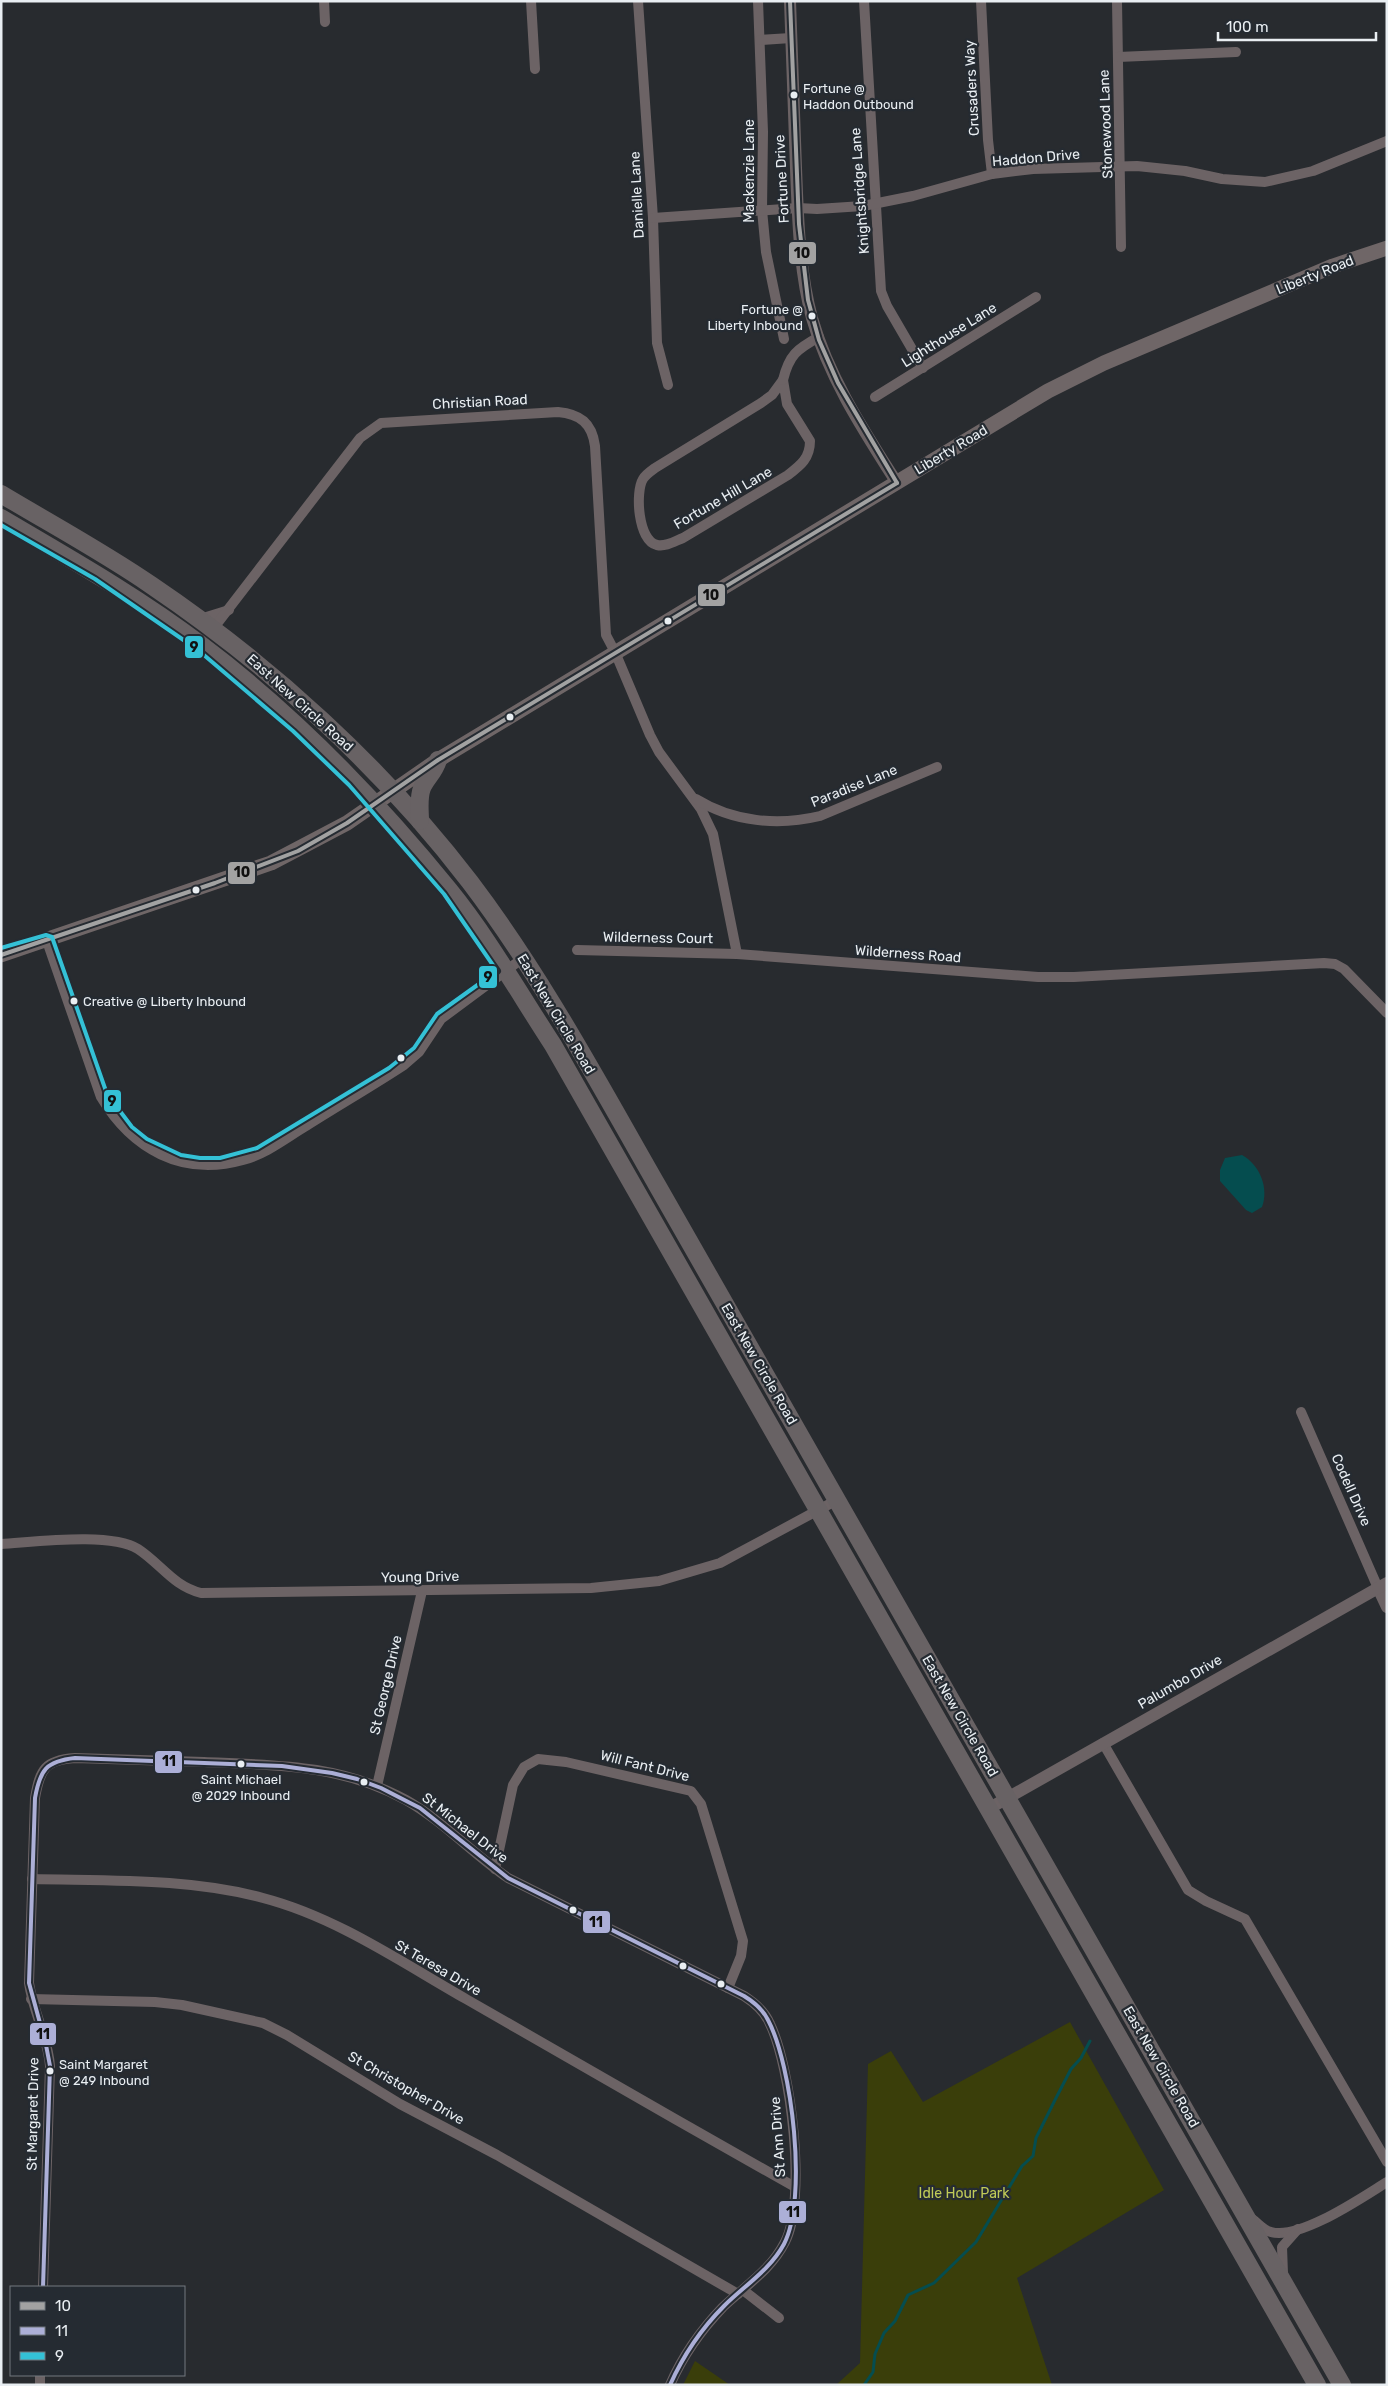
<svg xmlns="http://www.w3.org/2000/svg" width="1388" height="2386" font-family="Rubik,sans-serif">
	<rect width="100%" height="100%" fill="#282b2f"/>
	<g fill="#3a3e0a">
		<path d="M1070 2022 1164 2190 1017 2278 1052 2385H836L860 2363 868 2064 891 2051 923 2102Z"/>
		<path d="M695 2361 730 2385H683Z"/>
	</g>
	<path fill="#054d4f" d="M1242 1155C1260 1165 1269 1188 1262 1207L1252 1213 1246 1210 1220 1181V1170L1225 1158Z"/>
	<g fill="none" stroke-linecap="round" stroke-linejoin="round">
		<path stroke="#054d4f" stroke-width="3" d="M864 2385 873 2372 875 2354 884 2333 895 2321 908 2295 934 2283 976 2242 1022 2166 1033 2156 1036 2138 1055 2100 1071 2069 1081 2058 1090 2041"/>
		<g stroke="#6c6365" stroke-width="10">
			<path d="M324 1 325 22"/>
			<path d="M531 1 535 69"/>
			<path d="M638 1 653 218 657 343 668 385"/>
			<path d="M758 1 763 132 762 210 766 252 784 339"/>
			<path d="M864 1 881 291 887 306 923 368"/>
			<path d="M981 1 988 140 992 174"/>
			<path d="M1117 1 1121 247"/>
			<path d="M760 40 791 38"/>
			<path d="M1118 57 1236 52"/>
			<path d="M653 218 798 208 817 209 863 206 913 196 992 174 1033 169 1137 166 1185 171 1222 179 1265 182 1313 171 1387 141"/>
			<path d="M783 380 787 404 810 441C810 458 801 465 788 475L683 538C675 541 666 547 657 545 638 541 635 492 643 479 646 474 651 471 655 468L761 403 772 395Z"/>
			<path d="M783 380C789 355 797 349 819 337"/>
			<path d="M875 397 1036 297"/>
			<path d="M200 619 229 610"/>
			<path d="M213 629 360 438 381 423 558 412C580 414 592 423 595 446L606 635 615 652 650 735 659 752 701 809 713 834 737 954"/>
			<path d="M696 799C733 822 778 826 820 816L937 767"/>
			<path d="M47 941 101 1097C132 1149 182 1177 243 1160 266 1154 286 1138 306 1126 339 1105 372 1086 404 1065L419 1052 441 1019 523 958"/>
			<path d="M577 950 737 954 1038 977H1074L1324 963 1335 964 1344 969 1387 1013"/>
			<path d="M1301 1412 1378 1588"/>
			<path d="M1 1544C35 1542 111 1532 138 1549 161 1564 173 1586 201 1593L591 1588 659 1581 720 1563 837 1500"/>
			<path d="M1103 1743 1188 1890 1206 1901 1245 1919 1387 2162"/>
			<path d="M377 1786 422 1591"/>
			<path d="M495 1869 513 1785 524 1767 538 1759 566 1762 691 1791 701 1804 743 1941 741 1956 728 1988"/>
			<path d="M32 1879C109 1881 189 1878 263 1898 336 1917 401 1962 466 1999 575 2062 685 2125 795 2187"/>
			<path d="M31 1999 155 2002 182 2005 263 2023 287 2035 400 2104 497 2155 738 2294"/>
			<path d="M1252 2219C1258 2223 1264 2231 1271 2232 1300 2240 1361 2198 1387 2182"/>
			<path d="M1283 2274 1282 2247 1298 2229"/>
			<path d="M43 2287 50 2066C48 2037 33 2012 29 1983L35 1798C40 1769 45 1760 75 1758 118 1759 161 1761 204 1762 276 1765 340 1764 406 1800 443 1821 473 1854 508 1878L744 1996C755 2003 765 2012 770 2024 791 2067 807 2200 785 2242 771 2270 745 2286 723 2307 701 2330 683 2355 670 2385"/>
			<path d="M743 2290 779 2318"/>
			<path d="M40 2385V2375"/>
		</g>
		<g stroke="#6c6365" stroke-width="12">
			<path d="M790 1C792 57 794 112 796 168 798 217 799 270 812 318 829 378 864 431 897 483"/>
			<path d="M1378 1588 1387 1607"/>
			<path d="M988 1809 1387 1583"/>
		</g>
		<path stroke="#6f6667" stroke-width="15" d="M1 955 271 863 347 823 438 760 1048 391 1104 363 1333 266 1387 248"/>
		<g stroke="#686264" stroke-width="18">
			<path d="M1 494C51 524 103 552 151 585 271 666 382 767 470 882 542 977 598 1082 657 1185L1342 2385"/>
			<path d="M1 518C69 558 138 597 201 645 294 715 376 800 449 890 488 938 519 993 553 1045L1317 2385"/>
			<path d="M420 821C420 811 418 798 422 788 426 778 434 773 438 760"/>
		</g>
		<g stroke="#252b32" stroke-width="8">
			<g id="bus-1">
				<path d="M790 1 799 224 808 300 819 340 838 383 897 483"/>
				<path d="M1 955 215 883 298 851 347 823 438 760 897 483"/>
			</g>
		</g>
		<g stroke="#252b32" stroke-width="8">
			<path id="bus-2" d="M43 2287 50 2066 46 2045 29 1983 35 1798C40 1770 46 1761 75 1758L282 1766 332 1773 357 1779 381 1788 420 1808 508 1878 744 1996C754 2002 763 2010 768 2020 792 2065 808 2198 784 2244 770 2270 744 2286 724 2306 701 2329 683 2356 670 2385"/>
		</g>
		<g stroke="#252b32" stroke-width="8">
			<path id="bus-3" d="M1 525 95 579 198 650 293 731 349 785 444 894 497 971 437 1014 414 1048 389 1068 257 1148 220 1158H200L181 1155 147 1139 132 1127 107 1094 52 937 46 935 1 948"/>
		</g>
		<use href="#bus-1" stroke="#a2a2a2" stroke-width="4"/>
		<use href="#bus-2" stroke="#acafd7" stroke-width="4"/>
		<use href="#bus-3" stroke="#34c1d6" stroke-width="4"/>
	</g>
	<g fill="#e9eef2" stroke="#252b32" stroke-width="2">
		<circle cx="794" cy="95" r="4.5"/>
		<circle cx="812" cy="316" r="4.5"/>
		<circle cx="668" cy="621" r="4.5"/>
		<circle cx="510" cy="717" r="4.5"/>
		<circle cx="196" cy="890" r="4.5"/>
		<circle cx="74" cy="1001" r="4.5"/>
		<circle cx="401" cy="1058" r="4.5"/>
		<circle cx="241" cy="1764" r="4.5"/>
		<circle cx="364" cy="1782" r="4.5"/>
		<circle cx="573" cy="1910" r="4.5"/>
		<circle cx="683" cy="1966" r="4.5"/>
		<circle cx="721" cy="1984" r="4.5"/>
		<circle cx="50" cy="2071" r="4.5"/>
	</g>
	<g text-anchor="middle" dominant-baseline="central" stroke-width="4.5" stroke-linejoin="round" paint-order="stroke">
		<g font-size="13" fill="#e9eef2" stroke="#252b32" text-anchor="start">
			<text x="803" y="88">Fortune @<tspan x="803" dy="16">Haddon Outbound</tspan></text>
			<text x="803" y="309" text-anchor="end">Fortune @<tspan x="803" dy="16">Liberty Inbound</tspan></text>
			<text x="83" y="1001">Creative @ Liberty Inbound</text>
			<text x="241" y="1779" text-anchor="middle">Saint Michael<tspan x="241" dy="16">@ 2029 Inbound</tspan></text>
			<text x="59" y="2064">Saint Margaret<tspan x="59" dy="16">@ 249 Inbound</tspan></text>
		</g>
		<g font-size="14" fill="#e9eef2" stroke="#252b32">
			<text transform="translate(972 88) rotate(-93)">Crusaders Way</text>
			<text transform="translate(1106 124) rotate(-92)">Stonewood Lane</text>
			<text transform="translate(1036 158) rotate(-5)">Haddon Drive</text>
			<text transform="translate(749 171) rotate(-90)">Mackenzie Lane</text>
			<text transform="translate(782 179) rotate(-93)">Fortune Drive</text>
			<text transform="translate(860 191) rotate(-94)">Knightsbridge Lane</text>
			<text transform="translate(637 195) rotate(-93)">Danielle Lane</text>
			<text transform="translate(1315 275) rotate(-22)">Liberty Road</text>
			<text transform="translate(949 335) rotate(-32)">Lighthouse Lane</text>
			<text transform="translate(480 402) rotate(-3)">Christian Road</text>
			<text transform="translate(951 450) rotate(-31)">Liberty Road</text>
			<text transform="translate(723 498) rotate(-30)">Fortune Hill Lane</text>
			<text transform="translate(300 703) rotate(42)">East New Circle Road</text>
			<text transform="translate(854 786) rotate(-22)">Paradise Lane</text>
			<text transform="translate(658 938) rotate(1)">Wilderness Court</text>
			<text transform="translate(908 954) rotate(4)">Wilderness Road</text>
			<text transform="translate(556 1014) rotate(59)">East New Circle Road</text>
			<text transform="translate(759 1364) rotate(60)">East New Circle Road</text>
			<text transform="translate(1351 1490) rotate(66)">Codell Drive</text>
			<text transform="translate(420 1577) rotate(-1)">Young Drive</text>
			<text transform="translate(1180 1682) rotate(-30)">Palumbo Drive</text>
			<text transform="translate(386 1685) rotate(-77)">St George Drive</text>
			<text transform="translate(960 1716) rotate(60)">East New Circle Road</text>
			<text transform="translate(645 1766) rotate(14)">Will Fant Drive</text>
			<text transform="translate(465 1828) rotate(38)">St Michael Drive</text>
			<text transform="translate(438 1968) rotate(30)">St Teresa Drive</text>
			<text transform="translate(1161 2067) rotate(60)">East New Circle Road</text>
			<text transform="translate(406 2088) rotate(30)">St Christopher Drive</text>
			<text transform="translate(33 2114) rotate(-89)">St Margaret Drive</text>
			<text transform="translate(778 2137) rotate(-94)">St Ann Drive</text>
		</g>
		<g font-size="14" fill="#c0ca57" stroke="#252b32">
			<text x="964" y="2193">Idle Hour Park</text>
		</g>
	</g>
	<g stroke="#252b32" stroke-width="2">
		<rect x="788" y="241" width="29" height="24" rx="5" fill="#a2a2a2"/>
		<rect x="697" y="583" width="29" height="24" rx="5" fill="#a2a2a2"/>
		<rect x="184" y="635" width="20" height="24" rx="5" fill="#34c1d6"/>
		<rect x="227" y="861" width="29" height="24" rx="5" fill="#a2a2a2"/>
		<rect x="478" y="965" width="20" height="24" rx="5" fill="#34c1d6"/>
		<rect x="103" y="1089" width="19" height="24" rx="5" fill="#34c1d6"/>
		<rect x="154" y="1750" width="29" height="24" rx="5" fill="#acafd7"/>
		<rect x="582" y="1910" width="29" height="24" rx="5" fill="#acafd7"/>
		<rect x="29" y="2022" width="28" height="24" rx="5" fill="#acafd7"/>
		<rect x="778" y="2200" width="29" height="24" rx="5" fill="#acafd7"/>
	</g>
	<g font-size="14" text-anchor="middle" font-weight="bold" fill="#111">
		<text x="802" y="258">10</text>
		<text x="711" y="600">10</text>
		<text x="194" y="652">9</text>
		<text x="242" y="877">10</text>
		<text x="488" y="982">9</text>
		<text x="112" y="1106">9</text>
		<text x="169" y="1766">11</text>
		<text x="596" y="1927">11</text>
		<text x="43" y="2039">11</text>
		<text x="793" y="2217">11</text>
	</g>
	<rect width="1388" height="2386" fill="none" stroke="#e9eef2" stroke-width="5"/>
	<rect x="10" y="2286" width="175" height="90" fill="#252b32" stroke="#73797f"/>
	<rect x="20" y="2302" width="25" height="8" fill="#a2a2a2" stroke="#73797f"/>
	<text x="55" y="2311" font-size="15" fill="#e9eef2">10</text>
	<rect x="20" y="2327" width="25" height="8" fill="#acafd7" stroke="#73797f"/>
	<text x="55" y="2336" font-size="15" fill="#e9eef2">11</text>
	<rect x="20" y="2352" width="25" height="8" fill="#34c1d6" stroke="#73797f"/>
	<text x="55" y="2361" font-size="15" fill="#e9eef2">9</text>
	<path d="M1218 32v8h158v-8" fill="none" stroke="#e9eef2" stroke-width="2.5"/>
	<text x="1226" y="32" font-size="15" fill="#e9eef2" stroke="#252b32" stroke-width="4" paint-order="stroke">100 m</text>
</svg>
